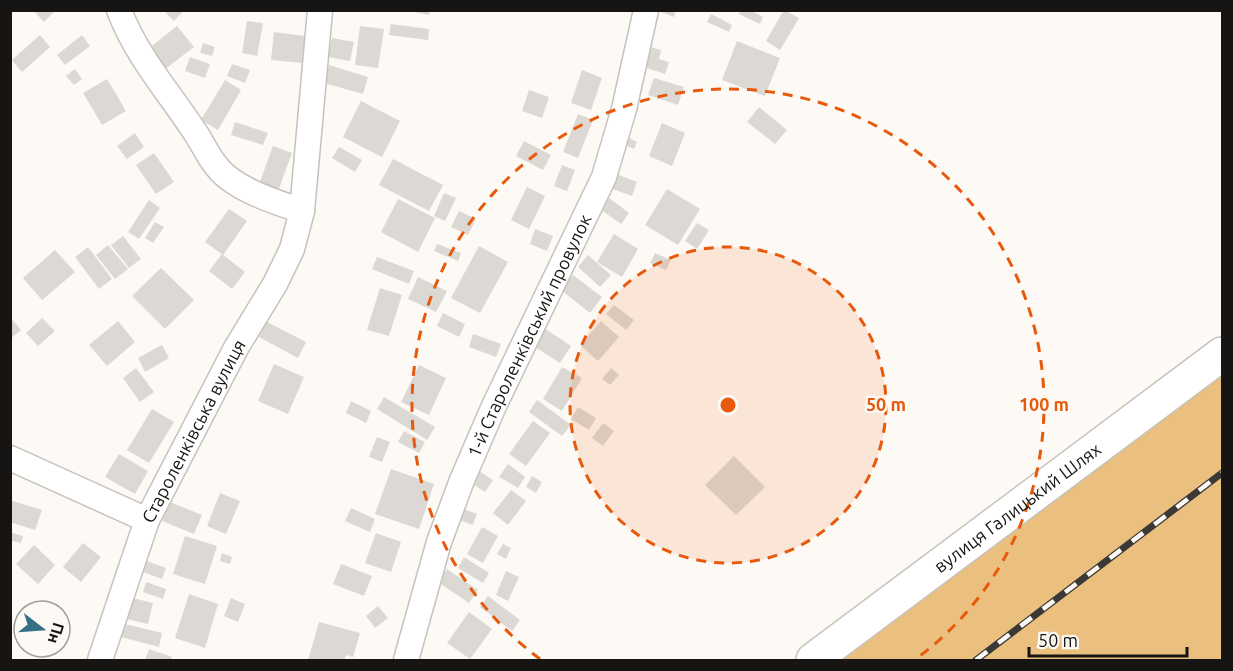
<svg xmlns="http://www.w3.org/2000/svg" width="1233" height="671" font-family="Ubuntu,sans-serif">
	<rect width="100%" height="100%" fill="#fdf9f4"/>
	<path fill="#ebc07e" d="M1222 340V660H801Z"/>
	<g fill="#dcd9d4">
		<path d="M33 10H56L44 22Z"/>
		<path d="M163 10H184L174 21Z"/>
		<path d="M404 10H430L429 15Z"/>
		<path d="M656 10H676L674 17Z"/>
		<path d="M741 10H750L763 17 760 24 739 14Z"/>
		<path d="M784 10 799 18 780 50 766 41Z"/>
		<path d="M711 14 732 25 729 32 707 22Z"/>
		<path d="M247 21 263 23 257 56 242 53Z"/>
		<path d="M391 24 429 29 428 40 389 35Z"/>
		<path d="M177 26 194 47 164 70 148 49Z"/>
		<path d="M360 26 384 29 378 68 355 65Z"/>
		<path d="M274 32 305 36 302 63 271 60Z"/>
		<path d="M40 35 50 47 22 72 12 60Z"/>
		<path d="M82 35 90 46 65 65 57 55Z"/>
		<path d="M332 38 354 42 350 61 328 57Z"/>
		<path d="M737 41 780 58 765 96 722 80Z"/>
		<path d="M203 43 215 47 212 56 200 53Z"/>
		<path d="M650 47 661 50 659 59 669 62 665 74 644 67Z"/>
		<path d="M190 57 210 64 205 78 185 71Z"/>
		<path d="M232 64 250 70 245 83 227 76Z"/>
		<path d="M329 65 368 77 363 94 324 83Z"/>
		<path d="M75 69 82 79 74 85 66 76Z"/>
		<path d="M582 70 602 78 591 110 571 103Z"/>
		<path d="M654 78 684 87 678 105 648 95Z"/>
		<path d="M107 79 126 111 102 125 83 93Z"/>
		<path d="M225 80 241 90 218 130 201 120Z"/>
		<path d="M529 90 549 97 542 118 522 111Z"/>
		<path d="M361 101 400 121 382 157 343 137Z"/>
		<path d="M759 107 787 130 775 144 747 122Z"/>
		<path d="M578 114 593 120 578 158 563 152Z"/>
		<path d="M235 122 268 133 263 145 231 135Z"/>
		<path d="M662 123 685 133 672 166 649 156Z"/>
		<path d="M135 133 144 147 127 159 117 146Z"/>
		<path d="M625 136 637 142 634 149 621 143Z"/>
		<path d="M524 141 551 155 543 170 516 156Z"/>
		<path d="M273 146 292 153 277 194 258 187Z"/>
		<path d="M339 147 362 160 355 172 332 158Z"/>
		<path d="M154 153 174 182 156 194 136 165Z"/>
		<path d="M393 159 443 185 429 211 379 185Z"/>
		<path d="M562 165 575 170 567 191 554 186Z"/>
		<path d="M616 174 637 182 632 196 610 188Z"/>
		<path d="M527 187 545 196 529 229 511 220Z"/>
		<path d="M667 189 700 209 678 245 645 225Z"/>
		<path d="M444 193 456 198 445 221 434 216Z"/>
		<path d="M608 197 629 213 621 224 600 209Z"/>
		<path d="M398 199 435 218 418 252 381 232Z"/>
		<path d="M149 200 160 208 139 239 128 232Z"/>
		<path d="M229 209 247 221 223 255 205 242Z"/>
		<path d="M459 211 476 219 468 235 451 227Z"/>
		<path d="M155 222 164 227 153 243 145 238Z"/>
		<path d="M697 223 709 230 697 249 685 241Z"/>
		<path d="M535 229 553 236 547 251 530 244Z"/>
		<path d="M614 234 638 249 622 277 597 262Z"/>
		<path d="M123 236 141 259 129 268 111 245Z"/>
		<path d="M437 244 461 253 458 261 434 251Z"/>
		<path d="M108 245 128 269 115 279 96 255Z"/>
		<path d="M479 246 508 262 480 313 451 298Z"/>
		<path d="M88 247 112 279 99 289 75 257Z"/>
		<path d="M55 250 75 272 42 300 23 278Z"/>
		<path d="M655 253 671 260 666 270 650 263Z"/>
		<path d="M222 254 245 272 232 289 209 271Z"/>
		<path d="M588 255 611 275 600 287 578 267Z"/>
		<path d="M377 257 414 271 409 284 372 269Z"/>
		<path d="M161 268 194 300 165 329 132 296Z"/>
		<path d="M573 275 602 297 590 313 561 290Z"/>
		<path d="M418 277 447 291 436 312 408 299Z"/>
		<path d="M380 288 402 295 389 336 367 330Z"/>
		<path d="M614 305 634 320 626 330 606 314Z"/>
		<path d="M443 313 465 324 459 337 437 326Z"/>
		<path d="M10 317 21 330 10 339Z"/>
		<path d="M42 318 55 331 38 346 26 333Z"/>
		<path d="M118 321 135 342 107 366 89 345Z"/>
		<path d="M601 321 619 337 598 361 580 345Z"/>
		<path d="M267 322 306 342 298 358 259 337Z"/>
		<path d="M544 328 571 346 560 363 532 345Z"/>
		<path d="M473 334 501 344 496 357 469 347Z"/>
		<path d="M162 345 169 358 145 372 138 358Z"/>
		<path d="M274 364 304 377 288 414 258 401Z"/>
		<path d="M419 365 446 378 429 415 401 402Z"/>
		<path d="M562 367 582 378 562 411 543 399Z"/>
		<path d="M136 368 154 392 140 402 123 378Z"/>
		<path d="M611 368 619 375 610 385 602 379Z"/>
		<path d="M384 397 435 427 427 440 377 409Z"/>
		<path d="M537 400 571 425 562 436 529 412Z"/>
		<path d="M351 401 371 411 366 423 346 413Z"/>
		<path d="M578 407 596 418 589 430 571 419Z"/>
		<path d="M152 409 174 422 149 463 127 450Z"/>
		<path d="M533 421 550 433 526 466 509 454Z"/>
		<path d="M603 423 614 431 603 446 592 438Z"/>
		<path d="M404 431 425 442 419 453 398 442Z"/>
		<path d="M377 437 390 442 382 462 369 457Z"/>
		<path d="M119 454 148 471 135 494 105 477Z"/>
		<path d="M734 456 765 487 736 515 705 485Z"/>
		<path d="M508 464 525 477 518 488 499 477Z"/>
		<path d="M391 469 434 484 419 529 375 514Z"/>
		<path d="M476 469 493 480 485 492 468 481Z"/>
		<path d="M532 476 542 482 536 493 526 487Z"/>
		<path d="M511 490 526 501 508 525 493 513Z"/>
		<path d="M220 493 240 501 226 534 207 526Z"/>
		<path d="M10 500 42 510 35 530 10 522Z"/>
		<path d="M170 502 202 515 194 534 162 521Z"/>
		<path d="M459 507 477 514 473 525 454 518Z"/>
		<path d="M351 508 375 519 370 532 345 521Z"/>
		<path d="M482 527 498 536 483 563 467 554Z"/>
		<path d="M10 532 23 536 21 543 10 540Z"/>
		<path d="M376 533 401 542 391 572 365 563Z"/>
		<path d="M185 536 217 546 205 584 173 574Z"/>
		<path d="M83 543 101 557 81 582 63 567Z"/>
		<path d="M503 544 511 548 506 559 497 554Z"/>
		<path d="M34 545 55 565 38 584 16 564Z"/>
		<path d="M222 553 232 557 230 564 220 561Z"/>
		<path d="M464 557 489 573 483 583 458 568Z"/>
		<path d="M144 560 166 568 162 579 140 571Z"/>
		<path d="M341 564 372 576 364 596 333 584Z"/>
		<path d="M447 569 478 590 469 603 438 582Z"/>
		<path d="M506 571 519 577 508 601 496 595Z"/>
		<path d="M146 582 166 589 163 599 143 592Z"/>
		<path d="M189 594 218 604 205 648 175 638Z"/>
		<path d="M124 596 153 603 148 624 118 617Z"/>
		<path d="M488 596 520 620 512 631 480 607Z"/>
		<path d="M231 598 245 604 238 622 224 616Z"/>
		<path d="M378 606 388 618 375 628 366 616Z"/>
		<path d="M469 612 492 629 470 659 447 643Z"/>
		<path d="M117 622 162 633 159 647 113 635Z"/>
		<path d="M319 622 360 633 353 657 346 655 344 660H308Z"/>
		<path d="M149 649 172 657 171 660H145Z"/>
	</g>
	<g fill="none" stroke-linecap="round" stroke-linejoin="round">
		<g stroke="#c6c2bd" stroke-width="27">
			<g id="street">
				<path d="M302 211 320 10"/>
				<path d="M10 458 147 520"/>
				<path id="s1" d="M100 660 147 520 236 348 275 284 292 249 302 211C276 202 249 194 227 177 212 165 205 147 195 132 168 91 137 57 119 10"/>
				<path id="s2" d="M406 660 439 542 462 480 494 406 604 177 624 109 646 10"/>
			</g>
		</g>
		<g stroke="#c6c2bd" stroke-width="36">
			<g id="highway">
				<path id="s3" d="M813 660 1222 354"/>
			</g>
		</g>
		<use href="#street" stroke="#fff" stroke-width="24"/>
		<use href="#highway" stroke="#fff" stroke-width="33"/>
		<g stroke="#3b3937" stroke-width="7">
			<path id="rail" d="M976 660 1222 473"/>
		</g>
		<use href="#rail" stroke="#fdf9f4" stroke-width="4.5" stroke-dasharray="14" stroke-linecap="butt"/>
	</g>
	<circle cx="728" cy="405" r="158" fill="#e8590c" fill-opacity=".12"/>
	<g fill="none" stroke="#e8590c" stroke-width="3" stroke-dasharray="10 8">
		<circle cx="728" cy="405" r="158"/>
		<path d="M540 659A316 316 0 1 1 916 659"/>
	</g>
	<g text-anchor="middle" dominant-baseline="central" stroke-width="5" stroke-linejoin="round" paint-order="stroke">
		<g font-size="18" fill="#161513" stroke="#fdf9f4">
			<text stroke="none"><textPath href="#s2" startOffset="348">1-й Староленківський провулок</textPath></text>
			<text stroke="none"><textPath href="#s1" startOffset="248">Староленківська вулиця</textPath></text>
			<text stroke="none"><textPath href="#s3" startOffset="255">вулиця Галицький Шлях</textPath></text>
		</g>
	</g>
	<circle cx="728" cy="405" r="9" fill="#e8590c" stroke="#fdf9f4" stroke-width="3"/>
	<g font-size="18" text-anchor="middle" font-weight="bold" fill="#e8590c" stroke="#fdf9f4" stroke-width="5" stroke-linejoin="round" paint-order="stroke">
		<text x="886" y="411">50 m</text>
		<text x="1044" y="411">100 m</text>
	</g>
	<rect width="1233" height="671" fill="none" stroke="#161513" stroke-width="24"/>
	<g transform="translate(42 629) rotate(107)"><circle r="28" fill="#fdf9f4" stroke="#a19e9a" stroke-width="1.5"/>
	<path d="M0-4.5L10 22L0 15L-10 22Z" fill="#356f88"/>
	<text y="-9" font-size="16" font-weight="bold" text-anchor="middle" fill="#161513">Пн</text>
	</g>
	<path d="M1029 647v9h158v-9" fill="none" stroke="#161513" stroke-width="3"/>
	<text x="1038" y="647" font-size="18" fill="#161513" stroke="#fdf9f4" stroke-width="4.5" paint-order="stroke">50 m</text>
</svg>
